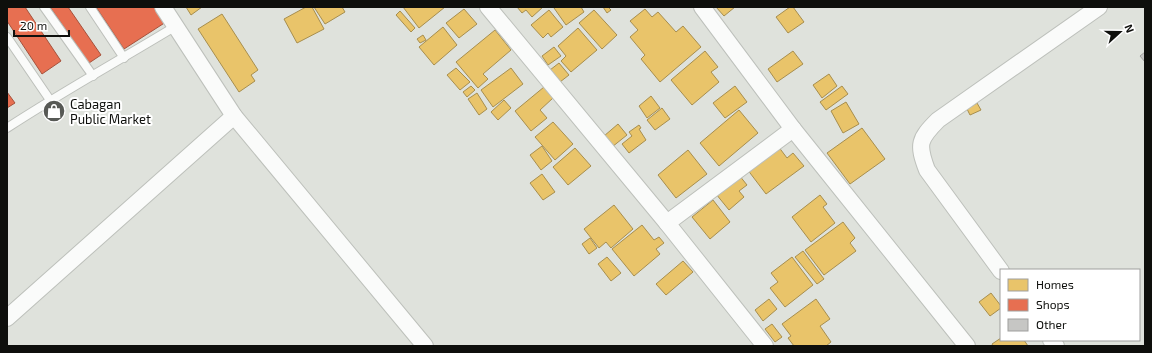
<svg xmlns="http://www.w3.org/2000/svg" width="1152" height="353" font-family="'Exo 2',sans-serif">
	<rect width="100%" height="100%" fill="#dfe2dc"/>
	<g fill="#e9c46a" stroke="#a78e4e">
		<path d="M186 7H202L191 15Z"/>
		<path d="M306 7H312L324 29 297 43 284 19Z"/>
		<path d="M314 7H342L345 12 325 24Z"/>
		<path d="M403 7H445L419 28Z"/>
		<path d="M517 7H543L532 17 526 10 522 13Z"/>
		<path d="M556 7H581L584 12 566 25 554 8Z"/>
		<path d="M603 7H608L611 10 607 13Z"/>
		<path d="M716 7H735L724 16Z"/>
		<path d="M790 7H793L804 22 788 33 776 17Z"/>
		<path d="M464 9 477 24 459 38 446 23Z"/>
		<path d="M645 9 652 17 658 12 676 32 683 26 701 47 660 82 641 59 645 55 630 37 638 30 630 21Z"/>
		<path d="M549 10 563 27 551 37 548 33 543 38 531 25Z"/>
		<path d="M594 10 617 35 602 49 579 23Z"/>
		<path d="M400 11 415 28 411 32 396 15Z"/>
		<path d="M222 14 258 70 251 75 255 81 239 92 198 29Z"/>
		<path d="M443 27 457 45 434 65 419 47Z"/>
		<path d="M578 28 597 50 571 72 561 61 566 56 558 46Z"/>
		<path d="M495 30 511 50 483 74 488 79 478 88 456 62Z"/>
		<path d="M423 35 426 40 420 43 417 39Z"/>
		<path d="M554 47 561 56 548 65 542 56Z"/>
		<path d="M705 51 718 67 711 72 719 82 692 105 671 80Z"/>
		<path d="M793 51 803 64 777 82 768 69Z"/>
		<path d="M559 63 569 75 560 82 550 70Z"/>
		<path d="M456 68 470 82 460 90 447 75Z"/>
		<path d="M511 68 523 84 493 107 481 90Z"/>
		<path d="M829 74 837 86 822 98 813 85Z"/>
		<path d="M471 86 475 90 467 97 463 92Z"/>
		<path d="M735 86 747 102 725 118 713 103Z"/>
		<path d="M842 86 848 94 826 110 820 102Z"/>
		<path d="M544 87 553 98 540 110 547 118 531 131 515 111Z"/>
		<path d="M477 93 487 109 479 115 468 99Z"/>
		<path d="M651 96 660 108 647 118 639 106Z"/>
		<path d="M504 100 511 108 498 120 491 112Z"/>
		<path d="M846 102 859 124 843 133 831 111Z"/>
		<path d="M977 103 981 110 970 115 967 109Z"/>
		<path d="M662 108 670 119 655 130 647 120Z"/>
		<path d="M739 110 758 133 719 166 700 143Z"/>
		<path d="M553 122 573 144 555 160 535 137Z"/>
		<path d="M618 124 627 135 612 147 604 136Z"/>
		<path d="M639 125 641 128 639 129 646 140 629 153 622 144 632 136 629 132Z"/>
		<path d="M862 128 885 159 850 184 827 153Z"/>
		<path d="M542 146 552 161 541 170 530 155Z"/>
		<path d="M778 146 787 158 793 153 804 166 766 194 747 169Z"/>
		<path d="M575 148 591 166 568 185 553 167Z"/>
		<path d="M688 150 707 174 676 198 658 175Z"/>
		<path d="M542 174 555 192 543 200 530 183Z"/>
		<path d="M739 175 747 185 739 191 744 197 729 210 716 194Z"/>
		<path d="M820 195 827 204 823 207 835 223 811 242 792 217Z"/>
		<path d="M713 200 730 222 710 239 692 217Z"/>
		<path d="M614 205 633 229 611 248 606 242 599 248 584 229Z"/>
		<path d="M843 222 855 238 850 243 856 251 824 275 805 250Z"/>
		<path d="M642 225 654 240 659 237 664 243 656 249 660 254 634 276 612 249Z"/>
		<path d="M590 238 597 248 589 254 582 244Z"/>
		<path d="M803 251 824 279 817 284 795 257Z"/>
		<path d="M607 257 621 273 611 281 598 264Z"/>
		<path d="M792 257 813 285 785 307 770 288 778 282 771 273Z"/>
		<path d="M683 261 693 272 666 295 656 284Z"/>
		<path d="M991 293 1001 306V308L990 316 979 302Z"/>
		<path d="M769 299 777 309 763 321 755 310Z"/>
		<path d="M816 299 830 319 820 326 831 342 826 346H794L788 338 791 336 782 324Z"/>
		<path d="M772 324 782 337 775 342 765 329Z"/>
		<path d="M1001 338V340H1024L1028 346H993L992 344Z"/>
	</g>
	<g fill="#e76f51" stroke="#a6523c">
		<path d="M7 7H25L61 61 42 74 7 21Z"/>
		<path d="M50 7H68L101 55 89 63Z"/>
		<path d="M96 7H156L166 22 124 49Z"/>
		<path d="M7 92 15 103 7 108Z"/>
	</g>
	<path fill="#c6c6c4" stroke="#a2a2a1" d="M1145 52V62L1140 56Z"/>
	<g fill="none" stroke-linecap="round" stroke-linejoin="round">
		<g stroke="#bdc0bb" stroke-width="10">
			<g id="service">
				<path d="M44 7 93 76"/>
				<path d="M90 7 124 58"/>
				<path d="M7 37 50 100"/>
				<path d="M7 128C62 92 120 60 176 26"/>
			</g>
		</g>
		<g stroke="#bdc0bb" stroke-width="18">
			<g id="minor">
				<path d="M163 7 234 116 425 346"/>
				<path d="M488 7 667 223 793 129"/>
				<path d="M702 7 793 129 967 346"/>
				<path d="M667 223 765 346"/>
				<path d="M1001 271 927 170C917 144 919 139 938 120L1099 7"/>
				<path d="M7 318 234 116"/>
				<path d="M1051 340 1056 346"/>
			</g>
		</g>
		<use href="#service" stroke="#fafbfa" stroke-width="8"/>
		<use href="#minor" stroke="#fafbfa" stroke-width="16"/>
	</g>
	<defs>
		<g id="shop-disc" transform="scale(1.15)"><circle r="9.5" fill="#575955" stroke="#fff"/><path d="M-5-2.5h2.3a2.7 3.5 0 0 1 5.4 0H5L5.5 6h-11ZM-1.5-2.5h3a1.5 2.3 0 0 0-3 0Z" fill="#fff"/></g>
	</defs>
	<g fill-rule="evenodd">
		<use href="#shop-disc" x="54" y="111"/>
	</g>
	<g text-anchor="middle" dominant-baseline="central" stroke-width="4" stroke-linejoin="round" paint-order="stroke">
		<g font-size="13" fill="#0e0f0c" stroke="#fff" text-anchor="start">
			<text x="70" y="104">Cabagan<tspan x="70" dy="15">Public Market</tspan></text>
		</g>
	</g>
	<rect width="1152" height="353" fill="none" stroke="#0e0f0c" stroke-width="16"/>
	<rect x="1000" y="269" width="140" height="72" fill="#ffffff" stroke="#9f9f9e"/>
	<rect x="1008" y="279" width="20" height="12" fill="#e9c46a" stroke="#9f9f9e"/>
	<text x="1036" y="289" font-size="12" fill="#0e0f0c">Homes</text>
	<rect x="1008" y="299" width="20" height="12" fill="#e76f51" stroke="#9f9f9e"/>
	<text x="1036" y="309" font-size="12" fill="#0e0f0c">Shops</text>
	<rect x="1008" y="319" width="20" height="12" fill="#c6c6c4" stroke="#9f9f9e"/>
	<text x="1036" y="329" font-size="12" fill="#0e0f0c">Other</text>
	<g transform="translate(1120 32) rotate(69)" stroke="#ffffff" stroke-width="3" paint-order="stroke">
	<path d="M0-3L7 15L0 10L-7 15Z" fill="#0e0f0c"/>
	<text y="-6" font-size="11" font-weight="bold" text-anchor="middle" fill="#0e0f0c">N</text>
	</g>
	<path d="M14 30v6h55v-6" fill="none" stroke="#0e0f0c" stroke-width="2"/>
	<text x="20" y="30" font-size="12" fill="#0e0f0c" stroke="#ffffff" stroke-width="3" paint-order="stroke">20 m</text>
</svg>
